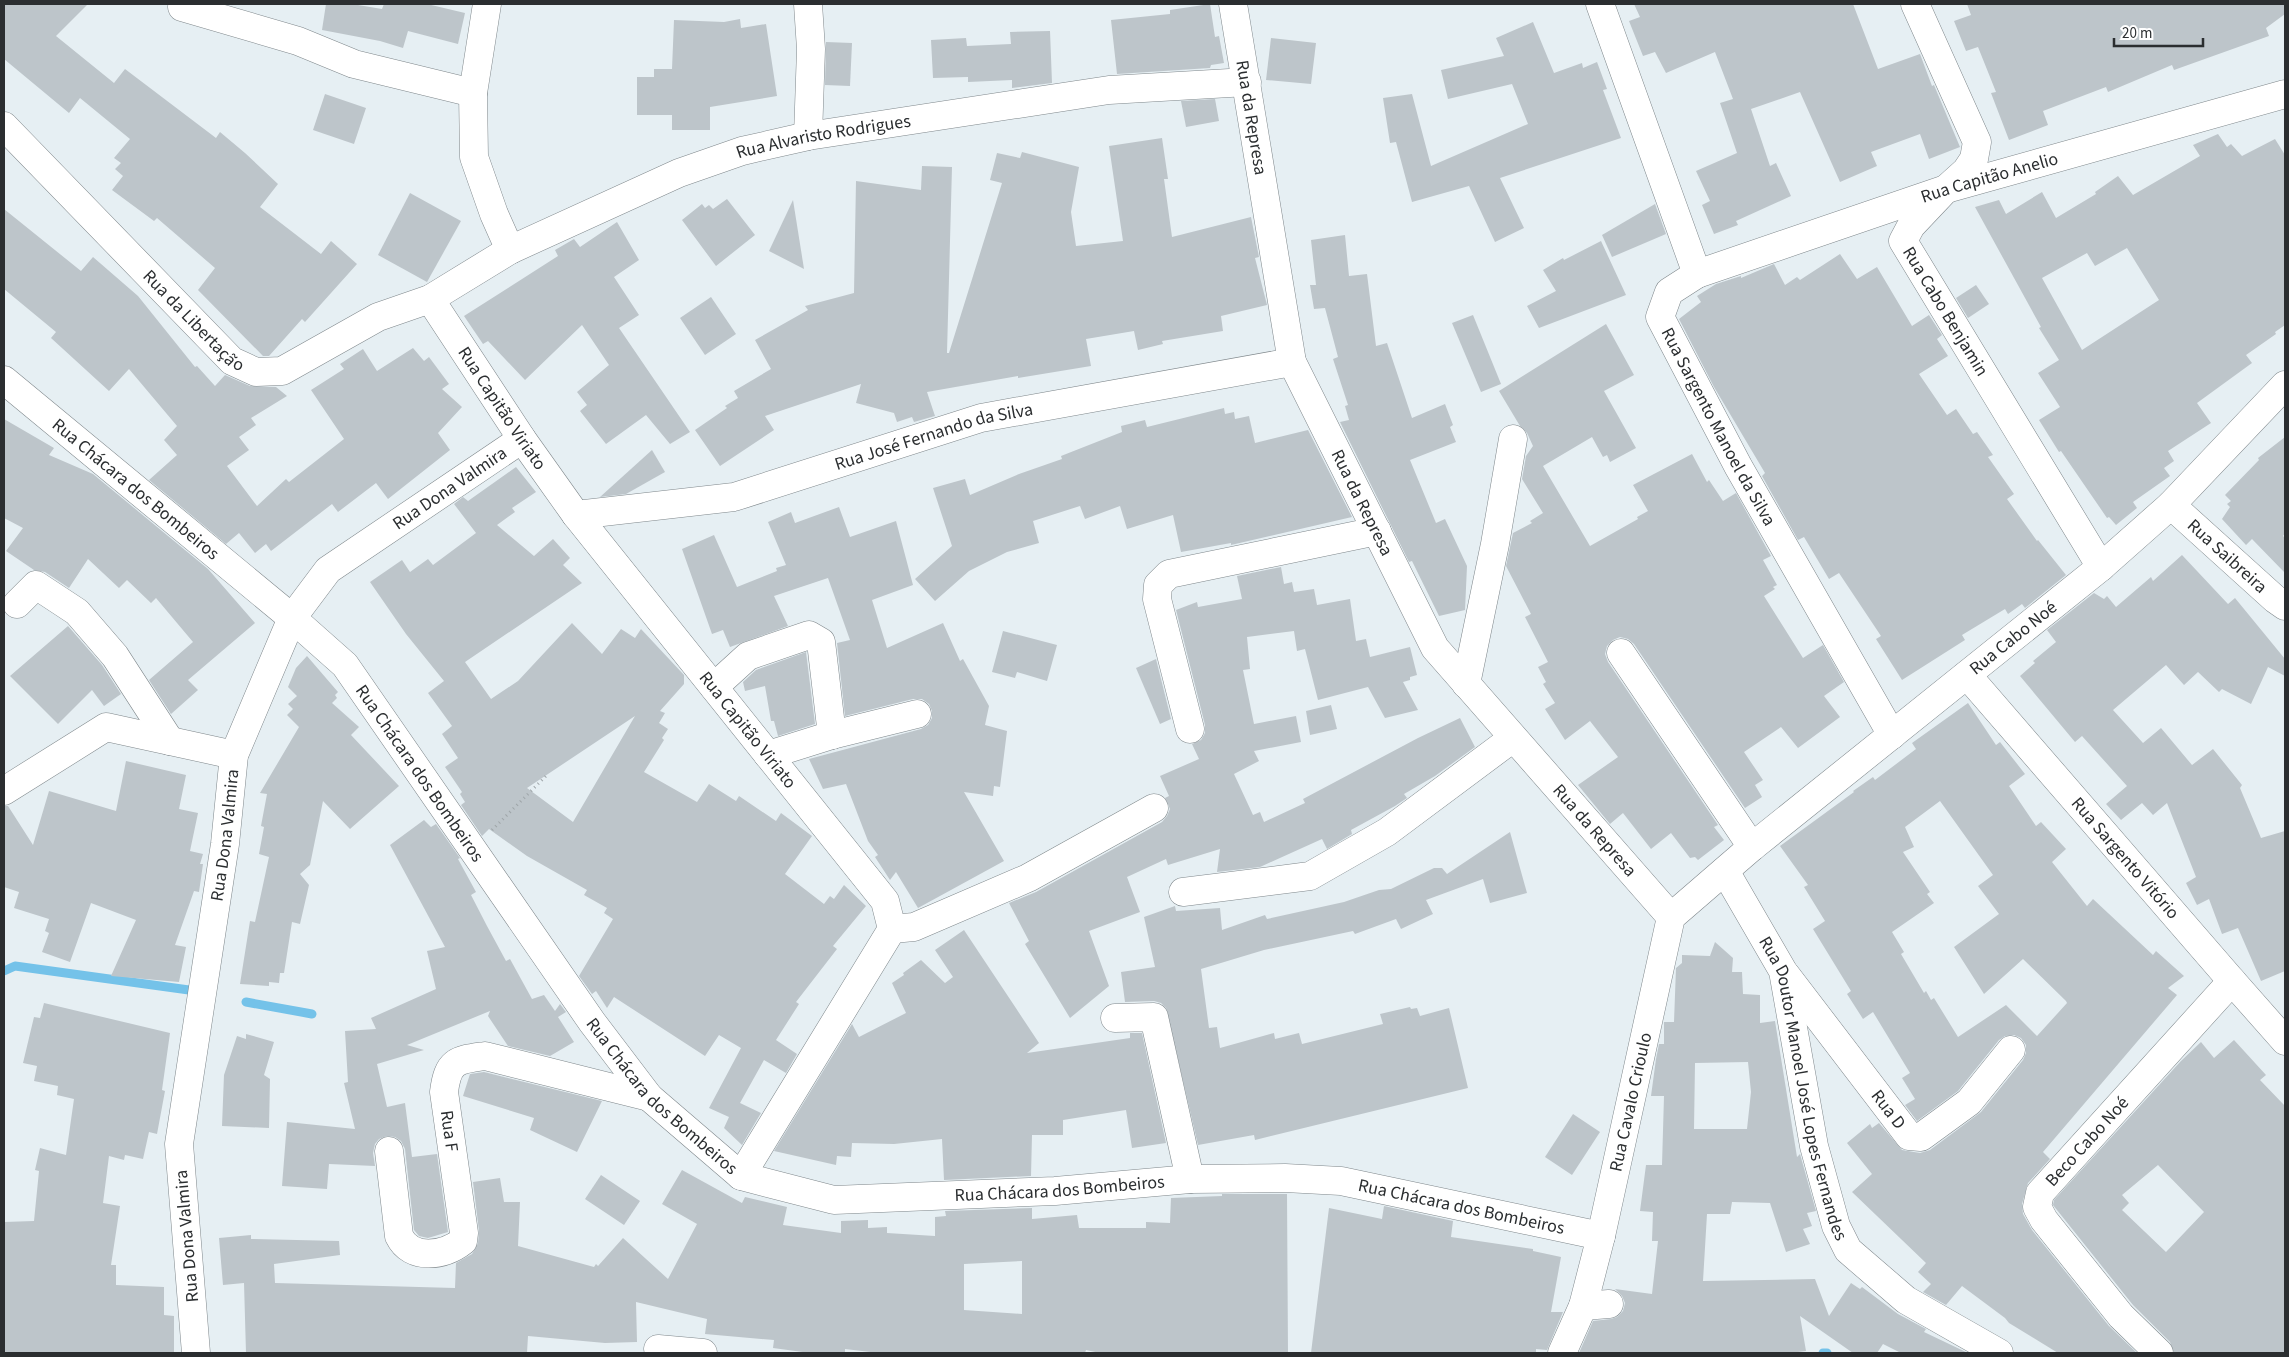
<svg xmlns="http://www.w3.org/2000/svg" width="2289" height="1357" font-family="'Source Sans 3',sans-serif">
	<rect width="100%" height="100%" fill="#e6eff3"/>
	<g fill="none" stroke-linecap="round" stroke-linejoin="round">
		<g stroke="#74c2e9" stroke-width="9">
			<path d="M4 971 15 966 189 990"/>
			<path d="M246 1002 312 1014"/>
			<path d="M1823 1353H1827"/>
		</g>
	</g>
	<g fill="#bdc5ca" fill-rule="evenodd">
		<path d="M4 4H88L56 36 114 83 125 69 216 138 220 132 245 153 278 184 260 207 321 254 331 241 357 264 305 322 302 319 269 356H263L198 290 215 268 157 218 154 221 112 190 123 176 115 169 121 163 114 158 130 139 80 98 69 113 4 59Z"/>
		<path d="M326 4H352L382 9 384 4H427L465 13 458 44 408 31 403 48 380 41 322 30Z"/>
		<path d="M1210 4 1215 37 1219 36 1224 63 1211 65 1210 68 1117 74 1111 20 1170 14V10Z"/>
		<path d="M1634 4H1853L1878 69 1920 54 1932 86 1934 85 1960 147 1929 159 1920 134 1871 152 1877 166 1840 182 1800 92 1751 109 1770 166 1776 163 1791 196 1736 221 1738 225 1714 234 1702 205 1710 201 1696 171 1737 153 1720 103 1733 99 1715 52 1666 73 1655 52 1643 56 1629 21 1640 17Z"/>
		<path d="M1967 4H2285V14L2266 28 2269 36 2174 70 2172 65 2108 92 2106 87 2043 111 2048 125 2009 140 1991 93 1996 92 1978 47 1966 51 1954 21 1971 15Z"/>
		<path d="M740 19 741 28 766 24 777 96 710 107V130H672V115H637V77H654V69H672L674 20 724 22Z"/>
		<path d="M1533 22 1554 73 1582 63 1583 68 1597 62 1607 89 1603 90 1621 138 1500 178 1524 228 1495 242 1469 186 1412 202 1396 142 1390 143 1383 98 1412 94 1431 166 1528 124 1512 84 1448 99 1441 70 1504 56 1496 38Z"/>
		<path d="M1050 31 1052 83 1012 88V80L968 82V77L933 78 931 40 966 38 967 46 1011 44 1010 32Z"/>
		<path d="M1271 38 1316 43 1311 84 1266 80Z"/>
		<path d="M826 42 852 43 850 86 825 85Z"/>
		<path d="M325 94 366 108 354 144 313 130Z"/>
		<path d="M1215 99 1219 121 1186 127 1181 101Z"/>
		<path d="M2218 134 2227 147 2231 144 2242 156 2275 139 2285 155V325L2275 332 2276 334 2246 355 2252 363 2197 403 2211 423 2168 451 2174 461 2164 468 2170 476 2133 502 2137 508 2116 525 2109 517 2107 518 2061 451 2059 452 2039 420 2060 407 2038 373 2059 360 2039 328 2041 327 1975 207 1999 200 2006 214 2042 192 2056 218 2096 194 2095 192 2118 176 2133 195 2200 156 2193 145ZM2127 248 2159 300 2082 350 2042 278 2087 253 2095 266Z"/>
		<path d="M1162 138 1168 179H1164L1172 237 1251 217 1259 257 1255 258 1267 305 1221 316 1223 331 1162 341 1163 344 1138 350 1134 331 1086 339 1091 366 1018 378V376L927 392 935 416 914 422 912 417 897 422 894 413 856 403 861 384 765 416 774 430 720 466 695 430 727 408 725 406 738 398 734 391 771 369 755 340 808 310 805 306 854 293 856 181 921 190 922 166 952 167 947 353H949L1002 183 990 180 997 153 1020 158 1022 152 1079 167 1071 212 1076 246 1123 241 1109 146Z"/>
		<path d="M410 193 461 221 427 282 378 255Z"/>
		<path d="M727 199 755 235 716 266 682 220 702 204 705 208 709 205 713 209Z"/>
		<path d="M793 200 804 269 769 251Z"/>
		<path d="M1655 204 1666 234 1612 257 1602 235Z"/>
		<path d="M4 209 81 271 93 257 138 296 195 367 197 366 215 386 225 375 250 386 276 387 287 396 251 418 256 425 239 437 249 450 227 466 257 506 286 479 289 482 344 439 311 390 344 369 340 364 363 349 377 371 413 348 424 361 429 357 449 384 442 389 462 407 438 433 450 450 388 499 376 483 338 512 332 504 271 551 266 544 255 553 239 533 226 544 149 480 177 455 164 440 177 426 129 369 109 391 51 338 56 332 4 289Z"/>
		<path d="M617 222 639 260 614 277 639 315 619 328 690 432 670 444 646 415 606 444 580 411 587 405 577 392 609 365 582 325 525 380 488 341 483 344 464 316 558 256 555 250 574 239 580 247Z"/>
		<path d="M1345 235 1349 276 1367 274 1376 346 1387 343 1412 418 1445 404 1453 425 1450 427 1456 442 1410 460 1436 523 1445 519 1467 566 1465 610 1439 616 1412 561 1409 562 1340 422 1349 420 1345 406 1348 405 1333 359 1338 357 1325 308 1314 309 1310 285H1316L1311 240Z"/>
		<path d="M1601 241 1626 295 1539 328 1527 306 1556 291 1543 270 1563 258 1564 260Z"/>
		<path d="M1840 254 1857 279 1877 267 1912 326 1929 315 1942 335 1937 339 1948 356 1919 374 1947 415 1956 409 1973 434 1977 432 1993 455 1988 457 2014 494 2007 499 2037 541 2038 540 2066 575 2025 608 2022 604 2008 614 2005 609 1962 635 1965 640 1902 680 1876 639 1881 636 1839 573 1829 579 1804 537 1798 540 1762 476 1765 473 1714 387 1679 319 1701 302 1697 296 1716 284 1741 276V278L1774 264 1785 285 1797 277 1800 280Z"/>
		<path d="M1976 285 1989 304 1968 318 1956 298Z"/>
		<path d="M711 297 736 334 705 355 680 318Z"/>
		<path d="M1473 315 1501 384 1481 392 1452 323Z"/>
		<path d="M1606 324 1634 375 1604 391 1636 448 1610 462 1607 455 1603 457 1592 437 1543 466 1590 546 1638 519 1637 517 1648 511 1633 485 1692 454 1707 482 1709 480 1723 501 1736 493 1771 556 1763 560 1777 585 1773 587 1775 589 1764 596 1803 658 1823 645 1844 682 1824 696 1840 717 1798 748 1781 727 1744 752 1763 780 1755 785 1762 797 1745 808 1634 644 1628 639 1620 637 1613 640 1607 646 1605 654 1608 662 1718 825 1714 827 1724 840 1698 860 1695 857 1690 858 1671 833 1651 849 1623 813 1610 824 1578 785 1618 757 1590 721 1565 740 1545 709 1555 703 1543 684 1546 682 1538 667 1548 662 1525 617 1531 614 1506 566 1513 533 1532 523 1530 521 1543 513 1522 479 1526 456 1533 446 1527 433 1520 426 1499 391Z"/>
		<path d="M1224 408 1225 414 1234 412 1235 419 1249 416 1255 443 1308 430 1352 517 1231 545V543L1181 552 1173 515 1127 529 1120 506 1085 519 1080 506 1033 521 1039 543 1007 552 969 571 935 601 915 579 952 546 933 488 965 479 970 495 1019 474 1062 459 1061 456 1122 432 1121 426 1145 420 1147 427Z"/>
		<path d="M4 419 54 448 49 455 93 474 208 569 255 623 188 680 198 690 171 714 149 680 193 642 156 598 151 603 127 580 119 588 88 559 69 588 45 572 34 570 6 551 23 528 4 518Z"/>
		<path d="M2285 437V533L2283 536 2285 538V573L2252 539 2246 545 2222 519 2230 507 2227 504 2231 501 2225 495 2259 460 2258 458Z"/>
		<path d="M652 450 665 472 626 494 600 497Z"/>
		<path d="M516 467 536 492 512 508 515 512 497 525 534 556 553 539 570 558 563 565 582 583 465 662 491 699 518 681 572 623 602 654 621 629 635 638 641 629 684 675V684L660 711 665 713 659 723 668 729 662 738 664 740 644 772 697 802 709 784 736 801 739 796 776 821 781 813 812 836 785 874 824 904 830 896 834 899 844 885 866 906 833 946 837 949 796 1002 799 1004 776 1040 797 1054 786 1073 764 1060 740 1103 761 1113 742 1145 724 1128 729 1117 709 1108 741 1048 719 1035 705 1056 614 997 607 1008 596 991 592 994 579 976 613 919 604 913 607 908 584 895 587 890 527 856 489 829 482 836 461 805 465 802 460 794 462 792 445 767 458 758 442 734 452 726 428 693 444 681 406 634 370 582 402 560 410 572 428 559 433 565 476 533 454 504 463 497 468 501ZM635 716 573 822 527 788Z"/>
		<path d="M839 507 850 537 896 521 913 585 872 600 887 648 943 623 960 661 963 659 989 706 985 725 1007 731 1000 787 994 786 993 796 964 792 1004 861 918 908 896 872 890 880 875 857 878 855 868 841 846 784 823 789 809 759 921 729 928 725 932 718V711L929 704 922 699H913L845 716 837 643 850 640 828 578 774 596 788 626 730 647 723 630 712 634 682 549 714 535 737 587 777 571 776 568 786 565 768 522 791 512 795 523Z"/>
		<path d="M2182 555 2228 604 2235 598 2285 659V676L2268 667 2251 704 2222 689 2219 692 2198 672 2184 685 2166 665 2113 710 2143 743 2161 728 2192 765 2213 749 2242 785 2240 788 2261 838 2285 831V971L2261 981 2238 928 2222 934 2209 899 2197 905 2186 883 2196 877 2167 803 2153 815 2142 803 2121 820 2106 804 2127 786 2082 736 2075 742 2020 676 2035 663 2033 661 2056 642 2047 630 2094 593 2104 599 2107 596 2116 607 2151 577 2153 581Z"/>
		<path d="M1281 567 1284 584 1292 582 1294 592 1314 589 1317 605 1350 599 1356 641 1366 639 1370 657 1410 647 1417 675 1410 677V680L1403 682 1418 710 1385 718 1368 687 1318 700 1305 649 1297 651 1294 631 1247 637 1250 669 1243 670 1254 724 1296 716 1301 742 1254 751 1259 761 1234 774 1253 815 1260 812 1264 822 1305 803 1303 799 1418 738 1460 718 1475 747 1435 776 1404 794 1407 798 1395 806 1351 830 1352 834 1327 849 1322 839 1260 867 1217 872 1220 849 1168 865 1166 859 1127 877 1140 912 1089 931 1109 986 1070 1018 1025 944 1029 941 1009 903 1036 892 1162 822 1167 816 1170 809 1165 798 1169 796 1160 776 1199 759 1192 744 1201 740 1205 733V725L1176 610 1197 602 1198 607 1242 599 1237 576Z"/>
		<path d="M68 626 102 665 121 694 104 706 92 690 58 724 10 676Z"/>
		<path d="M1003 631 1057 645 1047 681 1017 672 1015 678 992 672Z"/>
		<path d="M806 652 815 724 778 736 774 721H771L765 686 745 691 743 682 756 670Z"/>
		<path d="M307 656 338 692 335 695 337 698 332 703 359 727 351 735 399 786 350 829 323 801 310 865 300 874 309 885 300 924 292 922 284 973H280L279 983 269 982V986L240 984 250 921 255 922 269 857 259 854 264 827 261 826 267 794 260 793 299 727 287 715 293 709 288 704 297 696 288 687 296 668Z"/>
		<path d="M1156 659 1171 719 1160 724 1136 668Z"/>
		<path d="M1968 703 1996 745 2000 742 2025 774 2009 786 2036 826 2041 822 2066 849 2052 862 2087 906 2093 899 2153 955 2156 951 2184 976 2168 988 2177 995 2043 1152 2050 1159 2028 1183 2022 1204 2023 1214 2032 1230 2109 1326 2137 1353H2058L2009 1323 2005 1318 1962 1286 1946 1305 1923 1292 1931 1284 1918 1272 1926 1263 1852 1192 1872 1174 1847 1143 1870 1124 1872 1128 1879 1123 1902 1150 1920 1153 1930 1150 1981 1112 2023 1060 2026 1053V1045L2021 1038 2014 1035 2005 1036 1999 1040 1958 1091 1917 1121 1905 1105 1915 1099 1902 1078 1910 1073 1873 1012 1863 1019 1847 994 1851 991 1813 929 1825 921 1804 887 1808 885 1780 846 1854 792 1853 791 1873 777 1875 780 1916 749 1912 743ZM1940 801 1993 875 1978 886 1999 914 1954 947 1984 994 2023 959 2066 1001 2067 1003 2037 1036 2006 1005 1958 1037 1934 998 1931 1000 1926 991 1924 993 1901 954 1904 952 1892 932 1934 903 1927 894 1930 892 1903 852 1914 847 1905 827Z"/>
		<path d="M1331 705 1337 729 1310 735 1306 711Z"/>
		<path d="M126 761 186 775 179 809 198 813 190 851 203 854 200 864H203L199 892 194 891 175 945 186 947 179 982 111 976 136 920 91 903 70 962 42 952 49 933 45 931 49 919 14 908 19 892 4 887V806H8L33 845 49 791 116 811Z"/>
		<path d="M424 820 431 827 436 824 460 858 458 859 476 892 471 895 487 926 506 961 510 959 532 999 544 995 555 1011 560 1004 566 1012 558 1017 574 1042 550 1056 508 1046 488 1016 490 1011 407 1045 424 1050 377 1064 387 1107 405 1103 412 1157 437 1154 448 1232 428 1238 419 1236 414 1230 405 1149 401 1141 395 1137 387 1136 379 1139 375 1144 373 1153 376 1172 375 1166 329 1164 327 1189 282 1186 287 1122 355 1129 344 1083 348 1082 345 1031 376 1029 371 1018 436 989 427 951 445 947 390 845Z"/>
		<path d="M1510 832 1527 893 1490 903 1483 879 1426 900 1433 914 1401 929 1396 919 1355 934 1353 931 1264 950 1201 969 1209 1028 1217 1027 1220 1048 1274 1033 1275 1039 1299 1033 1302 1044 1383 1024 1380 1014 1410 1007 1411 1009 1417 1008 1420 1016 1449 1008 1468 1088 1255 1140 1254 1135 1198 1145 1166 1008 1161 1003 1154 1001 1125 1002 1121 972 1155 967 1144 917 1175 906 1176 911 1220 908 1222 930 1265 915 1267 919 1344 902 1379 890 1391 889 1434 868H1442L1447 874Z"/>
		<path d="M964 930 1039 1043 1027 1053 1130 1038V1033H1142L1166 1143 1132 1148 1126 1110 1063 1120V1135H1032L1031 1176 944 1180 942 1139 894 1144 852 1143 851 1157 837 1156 836 1165 774 1151 852 1024 859 1037 906 1013 892 983 904 975 903 973 921 960 945 983 953 977 935 950Z"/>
		<path d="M1715 942 1733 958 1732 972H1742L1743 994 1760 995V1023L1775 1021 1797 1157 1800 1154 1816 1211 1807 1213 1812 1226 1803 1229 1810 1244 1786 1252 1770 1203 1732 1202 1730 1214H1707L1703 1281 1815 1279 1829 1316 1851 1283 1860 1289 1862 1287 1898 1314 1926 1329 1924 1332 1968 1353H1901L1883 1344 1877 1353H1853L1800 1316 1806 1351 1790 1353H1579L1593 1321 1611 1319 1617 1317 1623 1311 1625 1303 1622 1296 1615 1289 1652 1294 1658 1241H1652L1653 1212 1640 1211 1646 1165H1662L1664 1096H1651L1656 1059 1659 1044H1664V1022H1674L1676 968 1682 963V955L1710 956ZM1748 1062 1751 1092 1747 1129H1694L1695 1063Z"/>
		<path d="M44 1003 170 1033 162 1090 165 1091 157 1134 149 1132 143 1159 125 1155 124 1160 109 1156 103 1203 120 1206 111 1265H116V1285L164 1287V1315L174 1316V1353H4V1222L34 1221 39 1171 35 1170 40 1148 66 1155 74 1099 57 1095 58 1086 34 1081 37 1066 23 1063 34 1017 40 1018Z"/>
		<path d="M246 1034 274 1042 264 1075 270 1079 269 1128 222 1126 224 1075 237 1036 246 1039Z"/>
		<path d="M2234 1040 2266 1075 2260 1080 2285 1106V1353H2174L2170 1342 2133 1305 2053 1205 2054 1200 2181 1061 2201 1042 2214 1058ZM2158 1165 2204 1212 2166 1252 2122 1210 2129 1203 2122 1195Z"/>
		<path d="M484 1072 602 1101 577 1152 530 1130 534 1118 463 1096 470 1074Z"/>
		<path d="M1573 1114 1600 1132 1572 1175 1545 1157Z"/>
		<path d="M682 1170 742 1203 745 1197 787 1207 783 1225 841 1233V1221L868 1220V1228L887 1227V1233L935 1236V1217L946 1216 945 1211 1032 1208V1219L1077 1215 1079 1228H1146V1222L1170 1223 1171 1198 1222 1196V1194H1287L1288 1353H1100L1086 1350 1085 1353H879L845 1349V1353H810L773 1348 774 1340 705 1334 707 1319 636 1302 637 1342 605 1343 528 1336 527 1353H246L244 1283 223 1285 219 1238 251 1235V1239L339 1241 340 1255 274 1264 275 1283 455 1288 456 1263 472 1254 478 1243 479 1231 473 1182 500 1178 504 1202H520L518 1246 594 1267 596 1264 598 1266 623 1238 668 1279 697 1224 662 1204ZM1022 1261V1314L964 1310V1264Z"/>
		<path d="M601 1175 640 1201 624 1225 585 1199Z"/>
		<path d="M1384 1206 1453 1221 1451 1237 1533 1249V1251L1561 1257 1551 1312H1563L1547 1350 1536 1349V1353H1311L1329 1208 1382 1219Z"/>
	</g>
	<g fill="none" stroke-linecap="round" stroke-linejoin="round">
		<g stroke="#7f878b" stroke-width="29">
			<g id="minor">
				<path d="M487 4 473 93 474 157 494 214 510 250"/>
				<path d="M808 4 811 49 808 136"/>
				<path id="s1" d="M1233 4 1292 362 1435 648 1671 917"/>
				<path id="s2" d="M1600 4 1697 274 1669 292 1660 317 1738 466 1892 735"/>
				<path id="s3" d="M1915 4 1977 142 1974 159 1966 171 1946 189 1911 226 1903 241 2101 567"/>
				<path d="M182 7 298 41 354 64 473 93"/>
				<path id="s4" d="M4 126 232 361 256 372 282 371 378 317 430 299 510 250 679 173 742 151 808 136 1109 90 1247 82"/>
				<path id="s5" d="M1697 274 1946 189 2285 94"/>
				<path id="s6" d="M430 299 522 439 576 515 885 901 892 929 741 1176"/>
				<path id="s7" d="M4 380 292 618 345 665 592 1022 649 1097 741 1176 834 1200 1055 1191 1190 1179 1285 1178 1341 1181 1601 1236"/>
				<path id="s8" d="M2171 505 2275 599 2285 606"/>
				<path id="s9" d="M576 515 734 497 981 418 1292 362"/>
				<path d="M17 604 36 585 77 612 115 656 170 741"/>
				<path d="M1621 653 1752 847"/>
				<path id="s10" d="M1967 675 2232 981 2285 1041"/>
				<path d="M1466 684 1495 544 1513 439"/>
				<path d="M714 687 748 656 809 635 821 642 832 735"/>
				<path d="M1190 729 1157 599 1158 585 1169 574 1377 531"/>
				<path d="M768 755 832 735 917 714"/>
				<path d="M4 791 106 727 234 755"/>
				<path id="s11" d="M1725 871 1783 971 1814 1146 1836 1226 1848 1250 1906 1300 1999 1353"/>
				<path d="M1183 892 1310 876 1387 832 1513 738"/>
				<path d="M892 929 914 927 1028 878 1154 808"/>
				<path id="s12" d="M1786 975 1909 1136 1921 1137 1969 1102 2011 1050"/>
				<path d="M1115 1018 1154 1017 1190 1179"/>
				<path d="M389 1151 399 1236C411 1261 444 1256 463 1241L464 1233 444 1092C448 1060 457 1060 485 1056L649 1097"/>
				<path d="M1583 1306 1609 1304"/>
				<path d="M658 1349 703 1353"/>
				<path id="s13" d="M196 1353 179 1144 225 844 234 755 292 618 328 570 522 439"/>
				<path id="s14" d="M1562 1353 1583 1306 1601 1236 1671 917 1752 847 2101 567 2171 505 2285 385"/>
				<path id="s15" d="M2159 1353 2121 1316 2044 1220 2037 1207 2040 1193 2232 981"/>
			</g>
		</g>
		<path stroke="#9ea5a8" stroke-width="3" stroke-dasharray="1 4" stroke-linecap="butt" d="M492 830 547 775"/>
		<use href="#minor" stroke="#fff" stroke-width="28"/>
	</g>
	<g text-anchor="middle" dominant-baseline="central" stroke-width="4" stroke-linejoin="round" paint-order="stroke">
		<g font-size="18" fill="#2b2e30" stroke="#fff">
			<text stroke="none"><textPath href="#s1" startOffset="115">Rua da Represa</textPath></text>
			<text stroke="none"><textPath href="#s4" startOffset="974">Rua Alvaristo Rodrigues</textPath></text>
			<text stroke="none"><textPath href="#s5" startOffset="308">Rua Capitão Anelio</textPath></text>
			<text stroke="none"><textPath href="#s3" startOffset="360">Rua Cabo Benjamin</textPath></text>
			<text stroke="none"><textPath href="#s4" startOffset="272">Rua da Libertação</textPath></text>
			<text stroke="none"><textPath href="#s6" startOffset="131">Rua Capitão Viriato</textPath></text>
			<text stroke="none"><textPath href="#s2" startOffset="471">Rua Sargento Manoel da Silva</textPath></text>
			<text stroke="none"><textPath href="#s9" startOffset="368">Rua José Fernando da Silva</textPath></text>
			<text stroke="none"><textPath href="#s13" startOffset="958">Rua Dona Valmira</textPath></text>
			<text stroke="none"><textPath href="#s7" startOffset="171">Rua Chácara dos Bombeiros</textPath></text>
			<text stroke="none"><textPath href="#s1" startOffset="520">Rua da Represa</textPath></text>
			<text stroke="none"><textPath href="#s8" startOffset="76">Rua Saibreira</textPath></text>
			<text stroke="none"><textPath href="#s14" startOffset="892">Rua Cabo Noé</textPath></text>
			<text stroke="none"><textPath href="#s6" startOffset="536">Rua Capitão Viriato</textPath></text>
			<text stroke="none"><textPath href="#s7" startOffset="576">Rua Chácara dos Bombeiros</textPath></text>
			<text stroke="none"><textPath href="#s1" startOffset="925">Rua da Represa</textPath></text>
			<text stroke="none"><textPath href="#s13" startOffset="522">Rua Dona Valmira</textPath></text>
			<text stroke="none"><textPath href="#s10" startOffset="242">Rua Sargento Vitório</textPath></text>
			<text stroke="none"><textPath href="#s11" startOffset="234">Rua Doutor Manoel José Lopes Fernandes</textPath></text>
			<text stroke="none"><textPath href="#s7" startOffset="981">Rua Chácara dos Bombeiros</textPath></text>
			<text stroke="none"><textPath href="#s14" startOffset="261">Rua Cavalo Crioulo</textPath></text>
			<text stroke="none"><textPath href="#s12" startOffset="169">Rua D</textPath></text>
			<text transform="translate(449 1131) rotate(82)">Rua F</text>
			<text stroke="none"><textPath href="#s15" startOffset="275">Beco Cabo Noé</textPath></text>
			<text stroke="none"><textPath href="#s7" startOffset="1416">Rua Chácara dos Bombeiros</textPath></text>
			<text stroke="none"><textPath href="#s7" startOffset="1821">Rua Chácara dos Bombeiros</textPath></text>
			<text transform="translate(187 1236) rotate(-95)">Rua Dona Valmira</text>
		</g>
	</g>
	<rect width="2289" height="1357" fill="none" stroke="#2b2e30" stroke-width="10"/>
	<path d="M2114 38v8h89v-8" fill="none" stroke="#2b2e30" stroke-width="2.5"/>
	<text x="2122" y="38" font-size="15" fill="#2b2e30" stroke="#ffffff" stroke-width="4" paint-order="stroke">20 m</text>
</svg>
